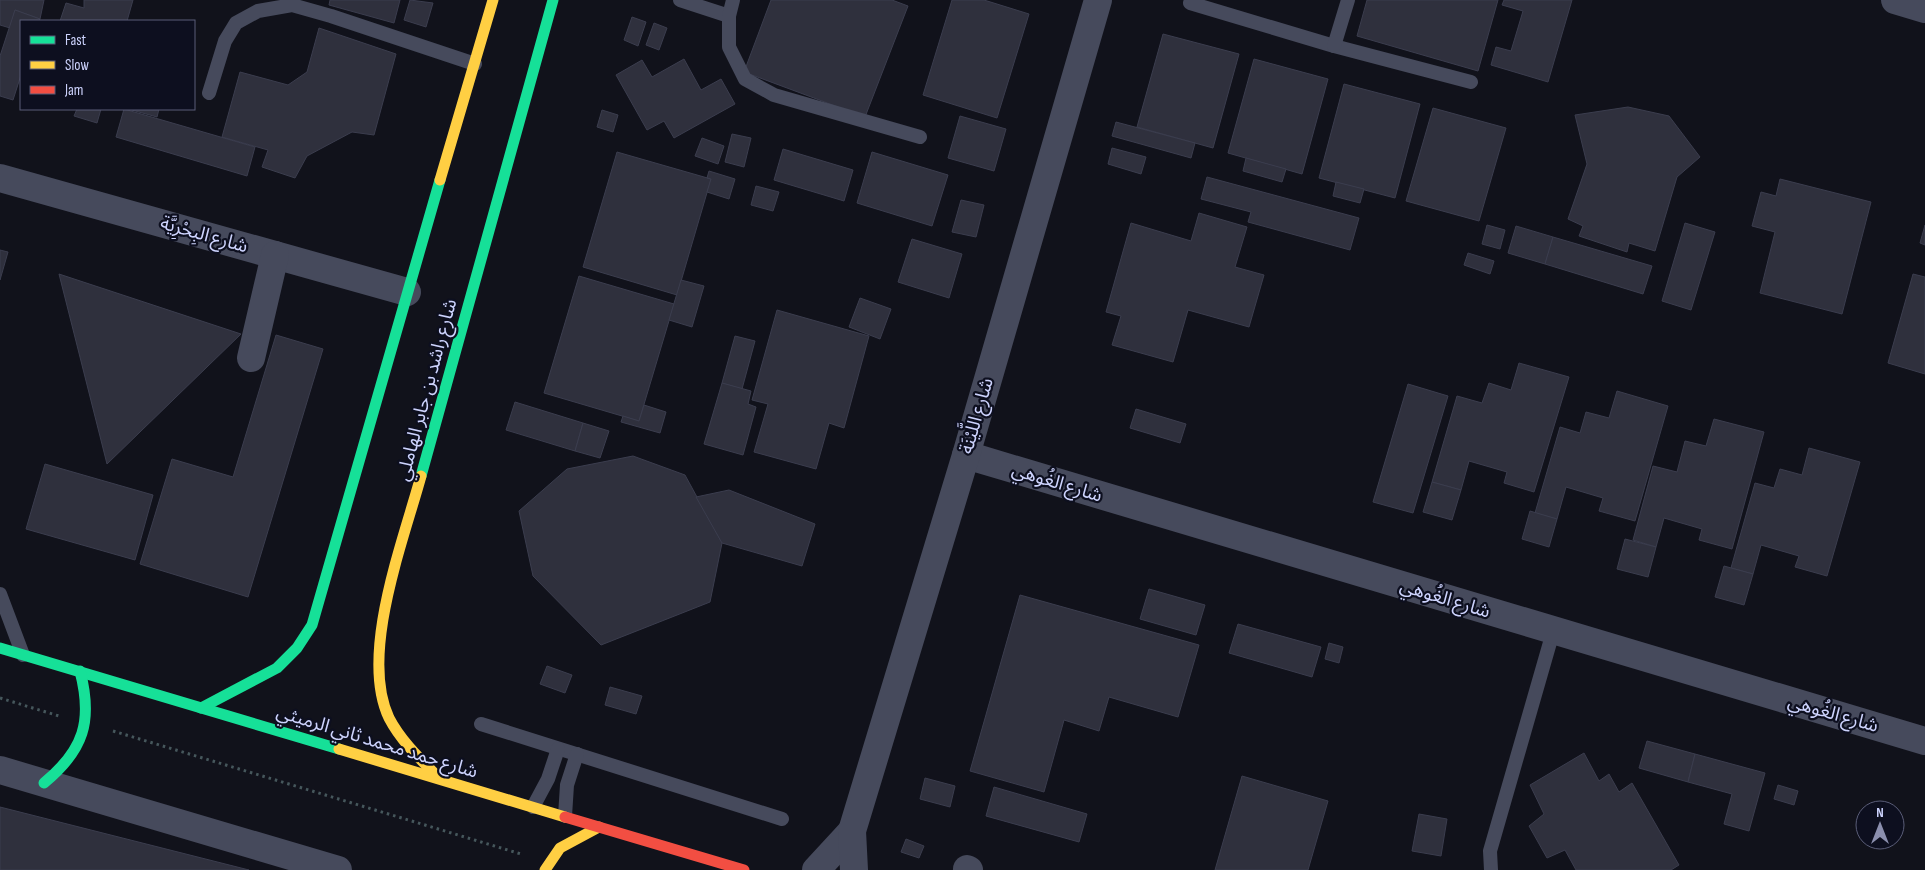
<svg xmlns="http://www.w3.org/2000/svg" width="1925" height="870" font-family="'Sofia Sans Condensed','Noto Sans Arabic',sans-serif">
	<rect width="100%" height="100%" fill="#11121b"/>
	<g fill="#2f303d" stroke="#3b3d4e">
		<path d="M0 0H44L40 19 15 10 10 28 0 25Z"/>
		<path d="M84 0H133L127 21H60L66 3 84 8Z"/>
		<path d="M330 0H400L394 23 329 5Z"/>
		<path d="M410 0 433 3 426 27 404 20Z"/>
		<path d="M771 0H892L908 6 865 117 744 72Z"/>
		<path d="M952 0H984L1029 14 997 118 923 95Z"/>
		<path d="M1367 0H1498L1478 71 1357 36Z"/>
		<path d="M1504 0H1572L1548 82 1491 65 1496 47 1511 51 1523 11 1502 5Z"/>
		<path d="M15 10 40 19 39 21H21V75L13 100 0 96V56Z"/>
		<path d="M632 17 646 22 638 46 624 40Z"/>
		<path d="M654 23 667 28 659 50 646 45Z"/>
		<path d="M319 28 396 54 374 135 352 132 307 156 295 178 262 167 268 150 222 137 240 72 288 85 307 72Z"/>
		<path d="M1163 34 1239 54 1213 148 1137 127Z"/>
		<path d="M684 59 701 90 721 79 735 104 674 138 664 121 647 130 616 75 642 60 652 77Z"/>
		<path d="M1254 59 1328 79 1302 174 1228 153Z"/>
		<path d="M1344 84 1420 104 1395 198 1319 178Z"/>
		<path d="M1628 107 1669 116 1700 157 1677 177 1655 251 1629 243 1627 252 1579 236 1583 226 1568 219 1587 164 1575 115Z"/>
		<path d="M1433 108 1506 128 1479 221 1406 201Z"/>
		<path d="M77 109H101L97 123 74 116Z"/>
		<path d="M124 109 255 147 247 176 116 137Z"/>
		<path d="M128 109H159L157 117Z"/>
		<path d="M602 110 618 115 613 132 597 127Z"/>
		<path d="M960 116 1006 129 994 171 948 158Z"/>
		<path d="M1116 122 1195 143 1191 158 1112 136Z"/>
		<path d="M732 134 751 138 744 167 725 162Z"/>
		<path d="M702 138 724 146 718 164 695 156Z"/>
		<path d="M1112 148 1146 157 1141 174 1108 164Z"/>
		<path d="M783 149 853 170 844 201 774 180Z"/>
		<path d="M617 152 711 179 677 295 583 267Z"/>
		<path d="M872 152 948 175 932 226 857 203Z"/>
		<path d="M1246 158 1286 169 1282 182 1243 171Z"/>
		<path d="M709 171 735 179 729 199 707 192 711 179 707 178Z"/>
		<path d="M1207 177 1359 218 1350 250 1248 222 1251 212 1201 199Z"/>
		<path d="M1780 179 1871 202 1842 314 1760 293 1775 232 1752 226 1761 192 1776 196Z"/>
		<path d="M1336 182 1364 189 1360 203 1333 196Z"/>
		<path d="M756 186 779 192 773 211 751 205Z"/>
		<path d="M961 200 984 205 976 237 952 232Z"/>
		<path d="M1199 213 1247 227 1235 267 1264 275 1249 327 1188 310 1173 362 1112 345 1121 316 1106 312 1131 223 1191 241Z"/>
		<path d="M1685 223 1715 232 1691 310 1662 301Z"/>
		<path d="M1487 225 1505 230 1500 249 1482 244Z"/>
		<path d="M1925 225V245L1920 243Z"/>
		<path d="M1516 226 1553 237 1545 264 1508 253Z"/>
		<path d="M1553 237 1652 266 1643 294 1545 264Z"/>
		<path d="M912 239 962 254 949 298 898 282Z"/>
		<path d="M0 250 8 252 0 280Z"/>
		<path d="M1468 253 1494 261 1490 274 1464 265Z"/>
		<path d="M59 274 241 334 107 464Z"/>
		<path d="M1913 274 1925 277V374L1888 363Z"/>
		<path d="M579 276 674 304 639 421 544 393Z"/>
		<path d="M681 280 704 286 692 327 669 320Z"/>
		<path d="M860 298 891 309 880 339 849 327Z"/>
		<path d="M777 310 869 336 844 428 829 423 816 469 754 452 768 404 752 400Z"/>
		<path d="M276 335 323 349 248 597 140 564 172 459 233 477Z"/>
		<path d="M735 336 755 341 742 389 722 383Z"/>
		<path d="M1519 363 1569 377 1534 492 1504 483 1507 472 1469 461 1461 490 1432 482 1457 396 1482 403 1489 383 1511 390Z"/>
		<path d="M722 383 751 391 748 404 756 407 743 455 704 444Z"/>
		<path d="M1408 384 1448 396 1413 513 1373 502Z"/>
		<path d="M1617 391 1668 406 1635 521 1599 511 1603 498 1566 487 1557 519 1535 513 1560 427 1580 433 1586 412 1609 418Z"/>
		<path d="M515 402 583 423 575 451 506 430Z"/>
		<path d="M644 405 666 412 660 433 621 422 623 416 639 421Z"/>
		<path d="M1136 409 1186 424 1180 443 1130 428Z"/>
		<path d="M1714 419 1764 432 1732 549 1699 540 1702 529 1664 518 1656 547 1633 540 1653 466 1677 472 1685 441 1706 446Z"/>
		<path d="M583 423 609 431 600 458 575 451Z"/>
		<path d="M1809 448 1860 462 1827 576 1795 567 1799 556 1761 545 1753 574 1731 568 1755 483 1774 488 1780 469 1802 475Z"/>
		<path d="M633 456 685 475 722 543 710 602 601 645 533 576 519 511 567 469Z"/>
		<path d="M45 464 153 495 135 560 26 529Z"/>
		<path d="M1432 482 1461 490 1452 520 1423 512Z"/>
		<path d="M729 490 815 524 802 566 722 543 696 497Z"/>
		<path d="M1530 511 1557 519 1549 547 1522 539Z"/>
		<path d="M1625 539 1656 547 1648 577 1617 569Z"/>
		<path d="M1724 566 1753 574 1744 605 1715 597Z"/>
		<path d="M1149 589 1205 605 1196 635 1140 619Z"/>
		<path d="M1020 595 1199 645 1178 717 1109 697 1099 731 1064 720 1044 792 970 771Z"/>
		<path d="M1238 624 1321 647 1312 677 1229 653Z"/>
		<path d="M1329 643 1343 647 1339 663 1325 659Z"/>
		<path d="M547 666 572 675 565 693 540 684Z"/>
		<path d="M610 687 642 696 636 714 605 705Z"/>
		<path d="M1647 741 1695 754 1688 782 1639 768Z"/>
		<path d="M1584 753 1599 781 1609 774 1619 792 1632 783 1679 865 1671 870H1576L1565 850 1547 858 1529 826 1544 814 1530 785Z"/>
		<path d="M1695 754 1765 773 1749 831 1724 824 1732 794 1688 782Z"/>
		<path d="M1242 776 1328 801 1308 870H1215Z"/>
		<path d="M925 778 955 786 950 807 920 799Z"/>
		<path d="M1778 785 1798 791 1794 805 1774 799Z"/>
		<path d="M994 787 1087 814 1079 842 986 816Z"/>
		<path d="M0 807 249 870H0Z"/>
		<path d="M1419 814 1447 819 1441 856 1412 851Z"/>
		<path d="M906 839 924 846 919 858 901 852Z"/>
	</g>
	<g fill="none" stroke-linecap="round" stroke-linejoin="round">
		<g stroke="#46575c" stroke-width="3" stroke-dasharray="2.5 4" stroke-linecap="butt">
			<path d="M0 698 59 716"/>
			<path d="M113 731 521 854"/>
		</g>
		<g stroke="#464a5c" stroke-width="14">
			<path d="M680 0 729 16"/>
			<path d="M733 0 729 16V47L745 79 774 95 920 137"/>
			<path d="M1190 3 1334 46 1471 82"/>
			<path d="M1334 46 1348 0"/>
			<path d="M209 93 225 41 236 23 258 11 292 5 331 16 475 64"/>
			<path d="M0 594 23 655"/>
			<path d="M481 724 782 819"/>
			<path d="M533 807 548 779 558 749"/>
			<path d="M565 816 567 785 577 754"/>
			<path d="M1491 870 1490 851 1553 632"/>
		</g>
		<g stroke="#464a5c" stroke-width="28">
			<path d="M1895 0 1925 9"/>
			<path d="M0 178 407 292"/>
			<path d="M251 358 275 255"/>
			<path d="M966 455 1925 741"/>
			<path d="M0 770 338 870"/>
			<path d="M967 869 969 870"/>
			<path d="M816 870 852 831"/>
			<path d="M854 870 852 831 966 455 1098 0"/>
		</g>
		<g stroke="#16e098" stroke-width="11">
			<path d="M421 476 553 0"/>
			<path d="M0 648 339 749"/>
			<path d="M201 708 277 668 297 648 312 625 440 180"/>
			<path d="M44 783C84 750 93 721 80 671"/>
		</g>
		<g stroke="#ffcf43" stroke-width="11">
			<path d="M440 180 493 0"/>
			<path d="M421 476C403 542 359 655 389 718 401 741 420 759 438 777"/>
			<path d="M339 749 565 817"/>
			<path d="M545 870 560 848 599 827"/>
		</g>
		<path stroke="#f24e42" stroke-width="11" d="M565 817 744 870"/>
	</g>
	<g text-anchor="middle" dominant-baseline="central" stroke-width="4.5" stroke-linejoin="round" paint-order="stroke">
		<g font-size="19" fill="#cdd3fd" stroke="#0d0f1f">
			<text transform="translate(204 235) rotate(16)">شارع البِحْرِيَّة</text>
			<text transform="translate(427 390) rotate(-75)">شارع راشد بن جابر الهاملي</text>
			<text transform="translate(977 416) rotate(-74)">شارع اللَّيْنَة</text>
			<text transform="translate(1057 483) rotate(17)">شارع الغُوهي</text>
			<text transform="translate(1445 599) rotate(17)">شارع الغُوهي</text>
			<text transform="translate(1833 714) rotate(16)">شارع الغُوهي</text>
			<text transform="translate(377 742) rotate(17)">شارع حمد محمد ثاني الرميثي</text>
		</g>
	</g>
	<rect x="20" y="20" width="175" height="90" fill="#0d0f1f" stroke="#5a5d78"/>
	<rect x="30" y="36" width="25" height="8" fill="#16e098" stroke="#5a5d78"/>
	<text x="65" y="45" font-size="15" fill="#cdd3fd">Fast</text>
	<rect x="30" y="61" width="25" height="8" fill="#ffcf43" stroke="#5a5d78"/>
	<text x="65" y="70" font-size="15" fill="#cdd3fd">Slow</text>
	<rect x="30" y="86" width="25" height="8" fill="#f24e42" stroke="#5a5d78"/>
	<text x="65" y="95" font-size="15" fill="#cdd3fd">Jam</text>
	<g transform="translate(1880 825)"><circle r="24" fill="#0d0f1f" stroke="#5a5d78"/>
	<path d="M0-4L9 19L0 12L-9 19Z" fill="#8b8fae"/>
	<text y="-8" font-size="14" font-weight="bold" text-anchor="middle" fill="#cdd3fd">N</text>
	</g>
</svg>
